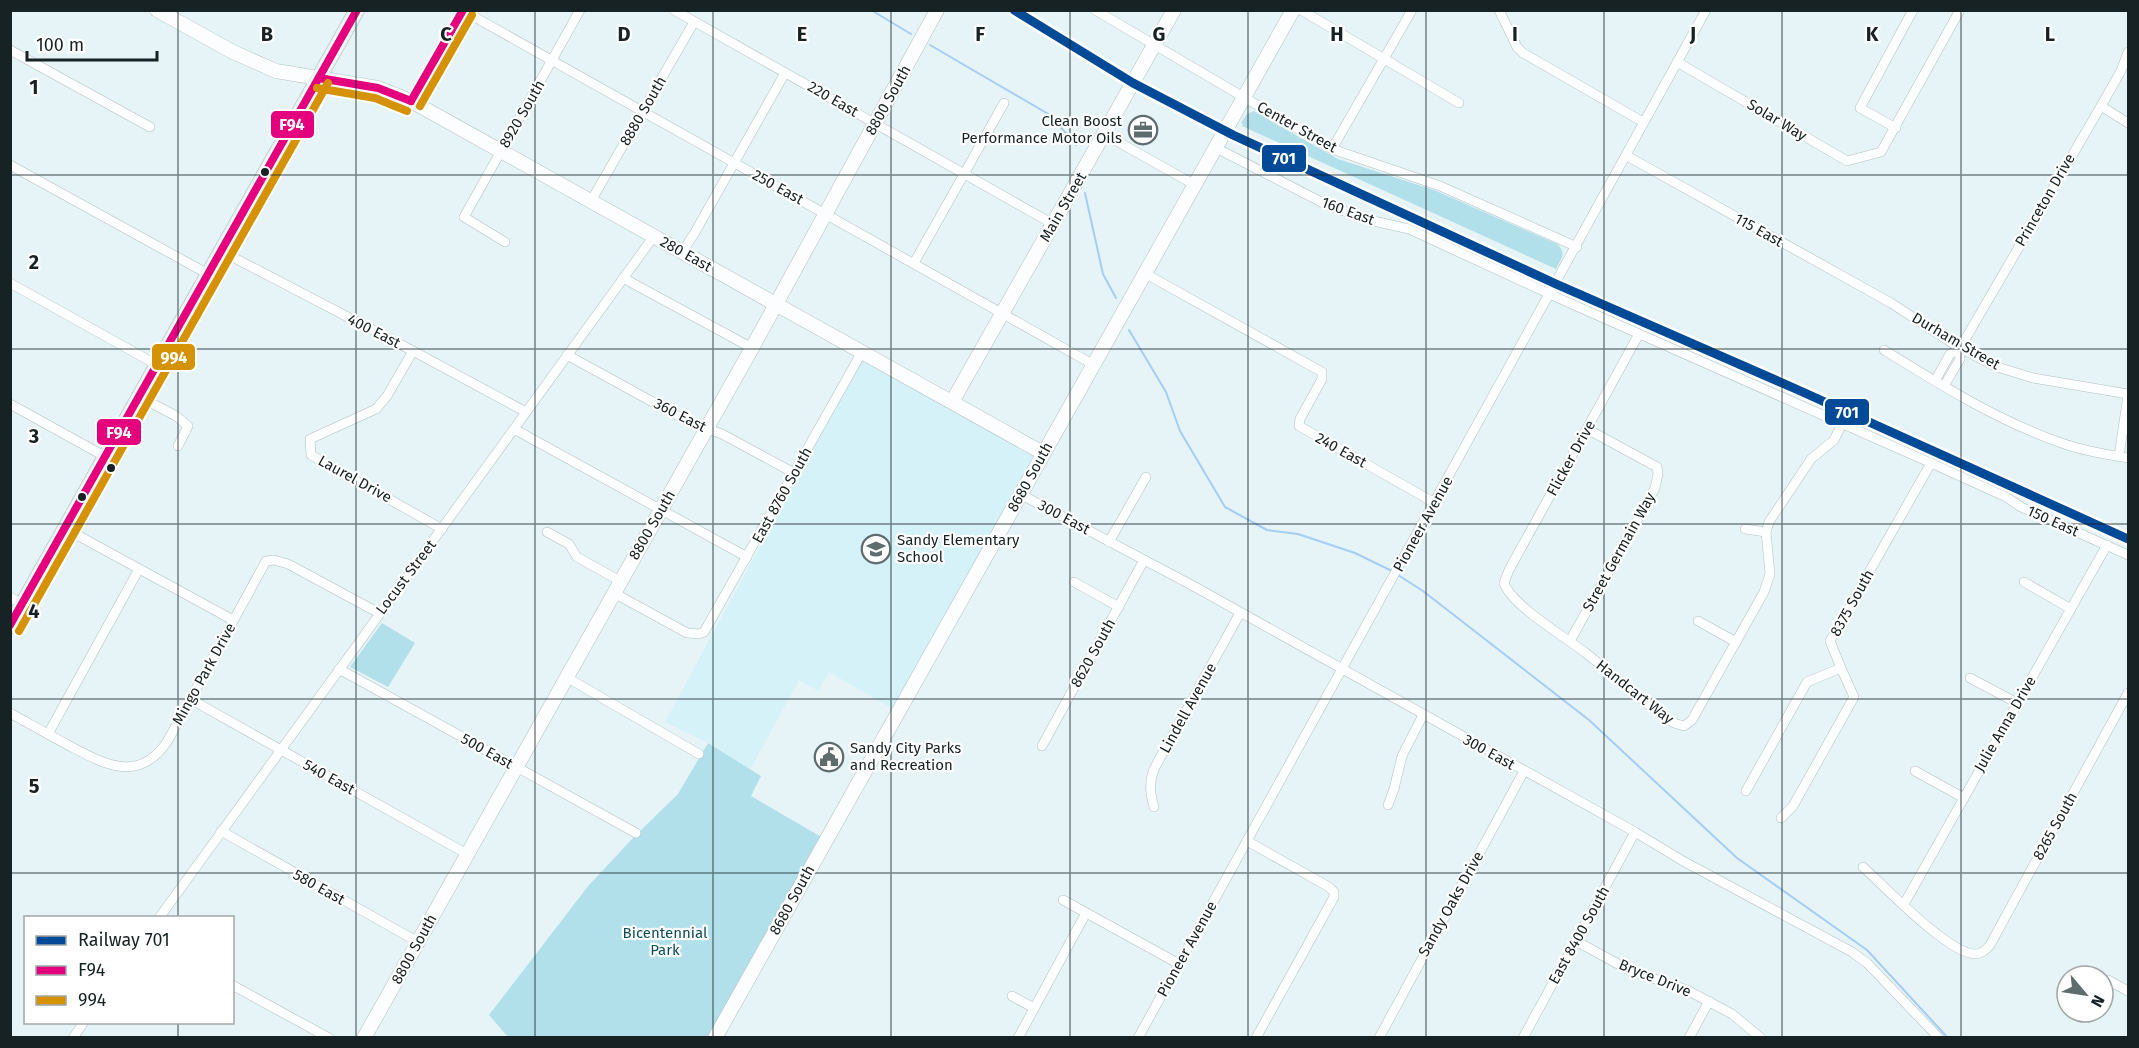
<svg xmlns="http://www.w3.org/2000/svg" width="2139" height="1048" font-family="'Fira Sans',sans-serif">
	<rect width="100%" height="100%" fill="#e6f4f7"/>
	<path fill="#d6f2f9" d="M864 353 1043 461 902 714 829 672 818 691 799 680 750 770 708 743 665 722Z"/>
	<g fill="#b2e0ea">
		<path d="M1254 111 1338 159 1434 190 1557 244C1567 253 1561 259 1556 269L1242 126 1243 124 1241 123 1247 114Z"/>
		<path d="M382 623 415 643 388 687 350 667Z"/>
		<path d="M708 743 761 776 751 796 830 842 720 1037H508L489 1015 589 885 634 837 678 794Z"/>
	</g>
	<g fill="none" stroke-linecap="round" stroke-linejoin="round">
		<g stroke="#a4cdf6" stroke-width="2">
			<path d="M871 10 911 34"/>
			<path d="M930 45 1050 115 1076 145"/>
			<path d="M1085 193 1103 274 1116 298"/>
			<path d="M1129 330 1166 392 1180 431 1225 507 1267 530 1298 534 1355 553 1394 572"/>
			<path d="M1398 575 1423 591 1589 720 1737 858 1867 950 1948 1038"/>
		</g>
		<g stroke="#b3bfc2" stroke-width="10">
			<g id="street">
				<path d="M462 10 1094 365"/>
				<path d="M674 10 1053 224"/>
				<path d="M1095 10 1332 149 1440 186 1577 247"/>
				<path d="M1301 10 1459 103"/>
				<path d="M1499 10 1517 47 1523 53 1643 122"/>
				<path d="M10 50 150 127"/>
				<path d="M1677 62 1847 161 1881 152 1960 10"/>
				<path d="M411 101 463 10"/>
				<path d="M2101 106 2128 123"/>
				<path d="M1896 128 1860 108 1913 10"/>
				<path d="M1104 134 1195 185"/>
				<path d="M1216 148 1331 207 1378 222 1409 229 1565 301 1931 463 2006 497 2021 507 2128 555"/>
				<path d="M1332 149 1412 10"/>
				<path d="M1627 156 1891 303 1960 348 1997 367 2033 378 2128 394"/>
				<path d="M10 165 208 274"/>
				<path d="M591 201 694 22"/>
				<path d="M505 242 464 217 580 10"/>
				<path d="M221 251 413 351 526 412"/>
				<path d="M682 252 694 234 785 73"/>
				<path d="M914 263 1004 103"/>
				<path d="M1146 274 1322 372V379L1300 419 1299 426 1435 503"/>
				<path d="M623 278 752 348"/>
				<path d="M10 283 157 365"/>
				<path d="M1639 334 1509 570 1504 583C1512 606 1567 638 1587 654 1616 677 1643 703 1674 723L1684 726 1692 720 1764 592 1770 574 1766 532 1769 522 1811 459 1834 440 1842 424"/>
				<path d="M1884 350C1939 384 1995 419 2056 441 2079 450 2104 454 2128 458"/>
				<path d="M413 351 387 396 376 409 310 439 311 455 442 529"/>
				<path d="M567 355 693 424 722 434 794 473"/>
				<path d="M1935 381 1950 354 1959 350"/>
				<path d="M1944 386 1960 359 1959 350 2101 106 2121 71 2128 52"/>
				<path d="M140 397 176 416 188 426 178 446"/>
				<path d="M10 404 106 457"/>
				<path d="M514 429 747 557"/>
				<path d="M2119 456 2128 395"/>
				<path d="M1020 494 1197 588 1635 832 1683 861 1852 952 1867 963 1939 1038"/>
				<path d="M66 529 233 620"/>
				<path d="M1745 529 1766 532"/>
				<path d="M547 532 569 544 577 557 620 581"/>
				<path d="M1109 542 1146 477"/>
				<path d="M1074 582 1119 607"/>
				<path d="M2024 582 2071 609"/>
				<path d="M614 593 687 633 699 634 704 632 862 352"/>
				<path d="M10 597 24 605"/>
				<path d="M1698 621 1736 642"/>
				<path d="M1570 641 1655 488 1658 474 1657 467 1587 429"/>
				<path d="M339 669 636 833"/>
				<path d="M566 677 699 754"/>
				<path d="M1970 678 2017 703"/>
				<path d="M190 699 467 854"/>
				<path d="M10 713C30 724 49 735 68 745 104 764 138 784 167 742L266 561 274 560 288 564 379 613"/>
				<path d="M48 734 139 569"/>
				<path d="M1042 746 1144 560"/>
				<path d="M1915 771 1964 798"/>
				<path d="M1746 791 1807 682 1841 668 1830 641 1931 463"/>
				<path d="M1388 805 1394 789 1402 756 1423 715"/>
				<path d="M1154 807C1150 793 1149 783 1154 769L1240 613"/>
				<path d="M1781 818 1793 806 1854 697 1841 668"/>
				<path d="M221 831 418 942"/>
				<path d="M1247 841 1329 887 1334 892V897L1256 1038"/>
				<path d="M1863 867C1884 886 1949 954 1975 954 1982 954 1986 950 1990 945L2128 693"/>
				<path d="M1063 900 1179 964"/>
				<path d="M1904 904 2107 545"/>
				<path d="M159 918 654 236"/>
				<path d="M1576 941 1629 970 1687 990 1732 1014 1761 1038"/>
				<path d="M2108 980 2128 991"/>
				<path d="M232 985 329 1038"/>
				<path d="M1012 996 1034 1008"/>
				<path d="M73 1038 84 1022"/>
				<path d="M1018 1038 1086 913"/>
				<path d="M1138 1038 1706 10"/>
				<path d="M1379 1038 1524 771"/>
				<path d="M1523 1038 1635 832"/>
				<path d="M1689 1038 1709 1001"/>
			</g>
		</g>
		<g stroke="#b3bfc2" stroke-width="15">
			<g id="secondary">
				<path d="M157 10 233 52 276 71 378 88 411 101 1043 453"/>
				<path d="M952 402 1174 10"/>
				<path d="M364 1038 752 348 937 10"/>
				<path d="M715 1038 1293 10"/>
			</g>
		</g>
		<g stroke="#a3b9ba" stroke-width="16">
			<path id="primary" d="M10 626 357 10"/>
		</g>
		<use href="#street" stroke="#fbfdfe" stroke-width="9"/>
		<use href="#secondary" stroke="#fbfdfe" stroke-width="14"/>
		<use href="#primary" stroke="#e7f1f1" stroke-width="15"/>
		<g stroke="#fff" stroke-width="12">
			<g id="bus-1">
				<path d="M319 78 378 88 411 101"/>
				<path d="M411 101 463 10"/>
				<path d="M10 625 357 10"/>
			</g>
		</g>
		<g stroke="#fff" stroke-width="12">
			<g id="bus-2">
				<path d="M317 88 375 98 407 111"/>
				<path d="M420 106 472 15"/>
				<path d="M19 631 328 83"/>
			</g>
		</g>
		<use href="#bus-1" stroke="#e5007d" stroke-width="8"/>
		<use href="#bus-2" stroke="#d59205" stroke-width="8"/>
		<g stroke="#fff" stroke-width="14">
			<path id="rail-1" d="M1014 10 1133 83 1233 135 1556 284 1796 389 2128 539"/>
		</g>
		<use href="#rail-1" stroke="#004a97" stroke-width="9"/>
	</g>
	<path fill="none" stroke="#162224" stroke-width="1.5" stroke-opacity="0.55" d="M178 10V918M356 10V1038M535 10V1038M713 10V1038M891 10V1038M1070 10V1038M1248 10V1038M1426 10V1038M1604 10V1038M1782 10V1038M1961 10V1038M10 175H2128M10 349H2128M10 524H2128M10 699H2128M10 873H2128M178 1022V1038"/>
	<defs>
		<g id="office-ring" transform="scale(1.5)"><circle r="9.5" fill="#fff" stroke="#5f6c6e" stroke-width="1.5"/><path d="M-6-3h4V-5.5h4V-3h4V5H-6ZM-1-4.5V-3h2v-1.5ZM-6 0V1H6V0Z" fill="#5f6c6e"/></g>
		<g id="school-ring" transform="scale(1.5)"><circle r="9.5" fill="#fff" stroke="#5f6c6e" stroke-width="1.5"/><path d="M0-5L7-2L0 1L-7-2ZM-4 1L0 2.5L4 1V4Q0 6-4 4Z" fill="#5f6c6e"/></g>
		<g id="civic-ring" transform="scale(1.5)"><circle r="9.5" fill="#fff" stroke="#5f6c6e" stroke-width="1.5"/><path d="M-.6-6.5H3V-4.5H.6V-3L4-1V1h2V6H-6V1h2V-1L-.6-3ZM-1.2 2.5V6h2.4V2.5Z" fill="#5f6c6e"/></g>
	</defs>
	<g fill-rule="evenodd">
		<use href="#office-ring" x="1143" y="130"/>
		<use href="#school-ring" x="876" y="549"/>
		<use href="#civic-ring" x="829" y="757"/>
	</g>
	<g fill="#162224" stroke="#fff" stroke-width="2">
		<circle cx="265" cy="172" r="5"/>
		<circle cx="111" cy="468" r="5"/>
		<circle cx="82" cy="497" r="5"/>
	</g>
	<g text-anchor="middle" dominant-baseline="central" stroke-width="4.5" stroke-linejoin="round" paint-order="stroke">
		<g font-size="15" fill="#162224" stroke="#fff">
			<text transform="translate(833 99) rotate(30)">220 East</text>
			<text transform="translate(888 100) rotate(-61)">8800 South</text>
			<text transform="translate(643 111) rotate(-60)">8880 South</text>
			<text transform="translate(522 114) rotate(-60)">8920 South</text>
			<text transform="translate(1777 120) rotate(31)">Solar Way</text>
			<text transform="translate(1297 127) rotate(29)">Center Street</text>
			<text transform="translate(778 187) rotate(29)">250 East</text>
			<text transform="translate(2045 200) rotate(-60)">Princeton Drive</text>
			<text transform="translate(1063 207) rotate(-60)">Main Street</text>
			<text transform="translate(1348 211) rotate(20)">160 East</text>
			<text transform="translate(1759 230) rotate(29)">115 East</text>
			<text transform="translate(686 254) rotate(29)">280 East</text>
			<text transform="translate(374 331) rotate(27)">400 East</text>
			<text transform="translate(1956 341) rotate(30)">Durham Street</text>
			<text transform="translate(680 415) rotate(27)">360 East</text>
			<text transform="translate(1341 450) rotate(29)">240 East</text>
			<text transform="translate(1571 458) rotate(-61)">Flicker Drive</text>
			<text transform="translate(1030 477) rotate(-61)">8680 South</text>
			<text transform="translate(355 479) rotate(29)">Laurel Drive</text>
			<text transform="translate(782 495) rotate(-61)">East 8760 South</text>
			<text transform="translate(1064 517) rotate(28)">300 East</text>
			<text transform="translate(2053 521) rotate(24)">150 East</text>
			<text transform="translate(1423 524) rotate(-61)">Pioneer Avenue</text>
			<text transform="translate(652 525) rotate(-60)">8800 South</text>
			<text transform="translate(1619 552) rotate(-61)">Street Germain Way</text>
			<text transform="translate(406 577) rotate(-53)">Locust Street</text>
			<text transform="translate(1852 603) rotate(-61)">8375 South</text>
			<text transform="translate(1093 653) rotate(-61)">8620 South</text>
			<text transform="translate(204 674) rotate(-61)">Mingo Park Drive</text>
			<text transform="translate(1635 692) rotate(38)">Handcart Way</text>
			<text transform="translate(1188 708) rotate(-61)">Lindell Avenue</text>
			<text transform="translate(2005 724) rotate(-60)">Julie Anna Drive</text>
			<text transform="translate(487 751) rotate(29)">500 East</text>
			<text transform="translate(1489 752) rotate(29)">300 East</text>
			<text transform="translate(329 777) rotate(29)">540 East</text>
			<text transform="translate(2055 826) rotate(-61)">8265 South</text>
			<text transform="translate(319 887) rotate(29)">580 East</text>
			<text transform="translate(792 900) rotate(-61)">8680 South</text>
			<text transform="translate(1451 904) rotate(-61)">Sandy Oaks Drive</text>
			<text transform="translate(1579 935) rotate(-61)">East 8400 South</text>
			<text transform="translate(414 949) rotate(-61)">8800 South</text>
			<text transform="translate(1187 949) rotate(-61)">Pioneer Avenue</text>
			<text transform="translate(1655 978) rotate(22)">Bryce Drive</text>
		</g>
		<g font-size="15" fill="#162224" stroke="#fff" text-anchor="start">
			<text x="1122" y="121" text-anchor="end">Clean Boost<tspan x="1122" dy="17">Performance Motor Oils</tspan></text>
			<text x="897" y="540">Sandy Elementary<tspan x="897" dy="17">School</tspan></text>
			<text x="850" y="748">Sandy City Parks<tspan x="850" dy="17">and Recreation</tspan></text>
		</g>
		<g font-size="15" fill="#0e4d58" stroke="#fff">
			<text x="665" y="933">Bicentennial<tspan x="665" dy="17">Park</tspan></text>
		</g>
	</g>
	<g font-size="20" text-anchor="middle" font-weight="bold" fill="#162224" stroke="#fff" stroke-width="4.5" stroke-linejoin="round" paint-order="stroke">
		<text x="267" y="41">B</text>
		<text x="446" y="41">C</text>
		<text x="624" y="41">D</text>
		<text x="802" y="41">E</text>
		<text x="980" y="41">F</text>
		<text x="1159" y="41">G</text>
		<text x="1337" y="41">H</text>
		<text x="1515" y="41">I</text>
		<text x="1693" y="41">J</text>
		<text x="1872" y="41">K</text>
		<text x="2050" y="41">L</text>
		<text x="34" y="94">1</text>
		<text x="34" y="269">2</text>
		<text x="34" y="443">3</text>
		<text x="34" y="618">4</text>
		<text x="34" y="793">5</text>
	</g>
	<g stroke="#fff" stroke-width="2">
		<rect x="270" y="110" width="45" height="29" rx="6" fill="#e5007d"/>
		<rect x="1261" y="144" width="46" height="29" rx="6" fill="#004a97"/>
		<rect x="151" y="343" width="45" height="28" rx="6" fill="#d59205"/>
		<rect x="1824" y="398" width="46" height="28" rx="6" fill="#004a97"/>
		<rect x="96" y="418" width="46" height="28" rx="6" fill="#e5007d"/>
	</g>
	<g font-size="16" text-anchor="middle" font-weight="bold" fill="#fff">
		<text x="292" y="130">F94</text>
		<text x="1284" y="164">701</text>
		<text x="174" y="363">994</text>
		<text x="1847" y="418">701</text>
		<text x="119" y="438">F94</text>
	</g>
	<rect width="2139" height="1048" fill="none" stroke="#162224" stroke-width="24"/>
	<rect x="24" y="916" width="210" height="108" fill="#ffffff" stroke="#a2a7a7" stroke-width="1.5"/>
	<rect x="36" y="936" width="30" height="9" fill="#004a97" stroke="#a2a7a7" stroke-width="1.5"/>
	<text x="78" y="946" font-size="18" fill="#162224">Railway 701</text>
	<rect x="36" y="966" width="30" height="9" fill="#e5007d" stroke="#a2a7a7" stroke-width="1.5"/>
	<text x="78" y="976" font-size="18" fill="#162224">F94</text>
	<rect x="36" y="996" width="30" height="9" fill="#d59205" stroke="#a2a7a7" stroke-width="1.5"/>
	<text x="78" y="1006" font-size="18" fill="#162224">994</text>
	<g transform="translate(2085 994) rotate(119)"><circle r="28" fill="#ffffff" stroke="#a2a7a7" stroke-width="1.5"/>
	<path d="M0-4.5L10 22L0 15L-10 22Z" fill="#5f6c6e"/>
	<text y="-9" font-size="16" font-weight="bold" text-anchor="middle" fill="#162224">N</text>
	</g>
	<path d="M27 51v9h130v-9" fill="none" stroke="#162224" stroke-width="3"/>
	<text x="36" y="51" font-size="18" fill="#162224" stroke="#ffffff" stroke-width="4.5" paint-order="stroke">100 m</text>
</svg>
